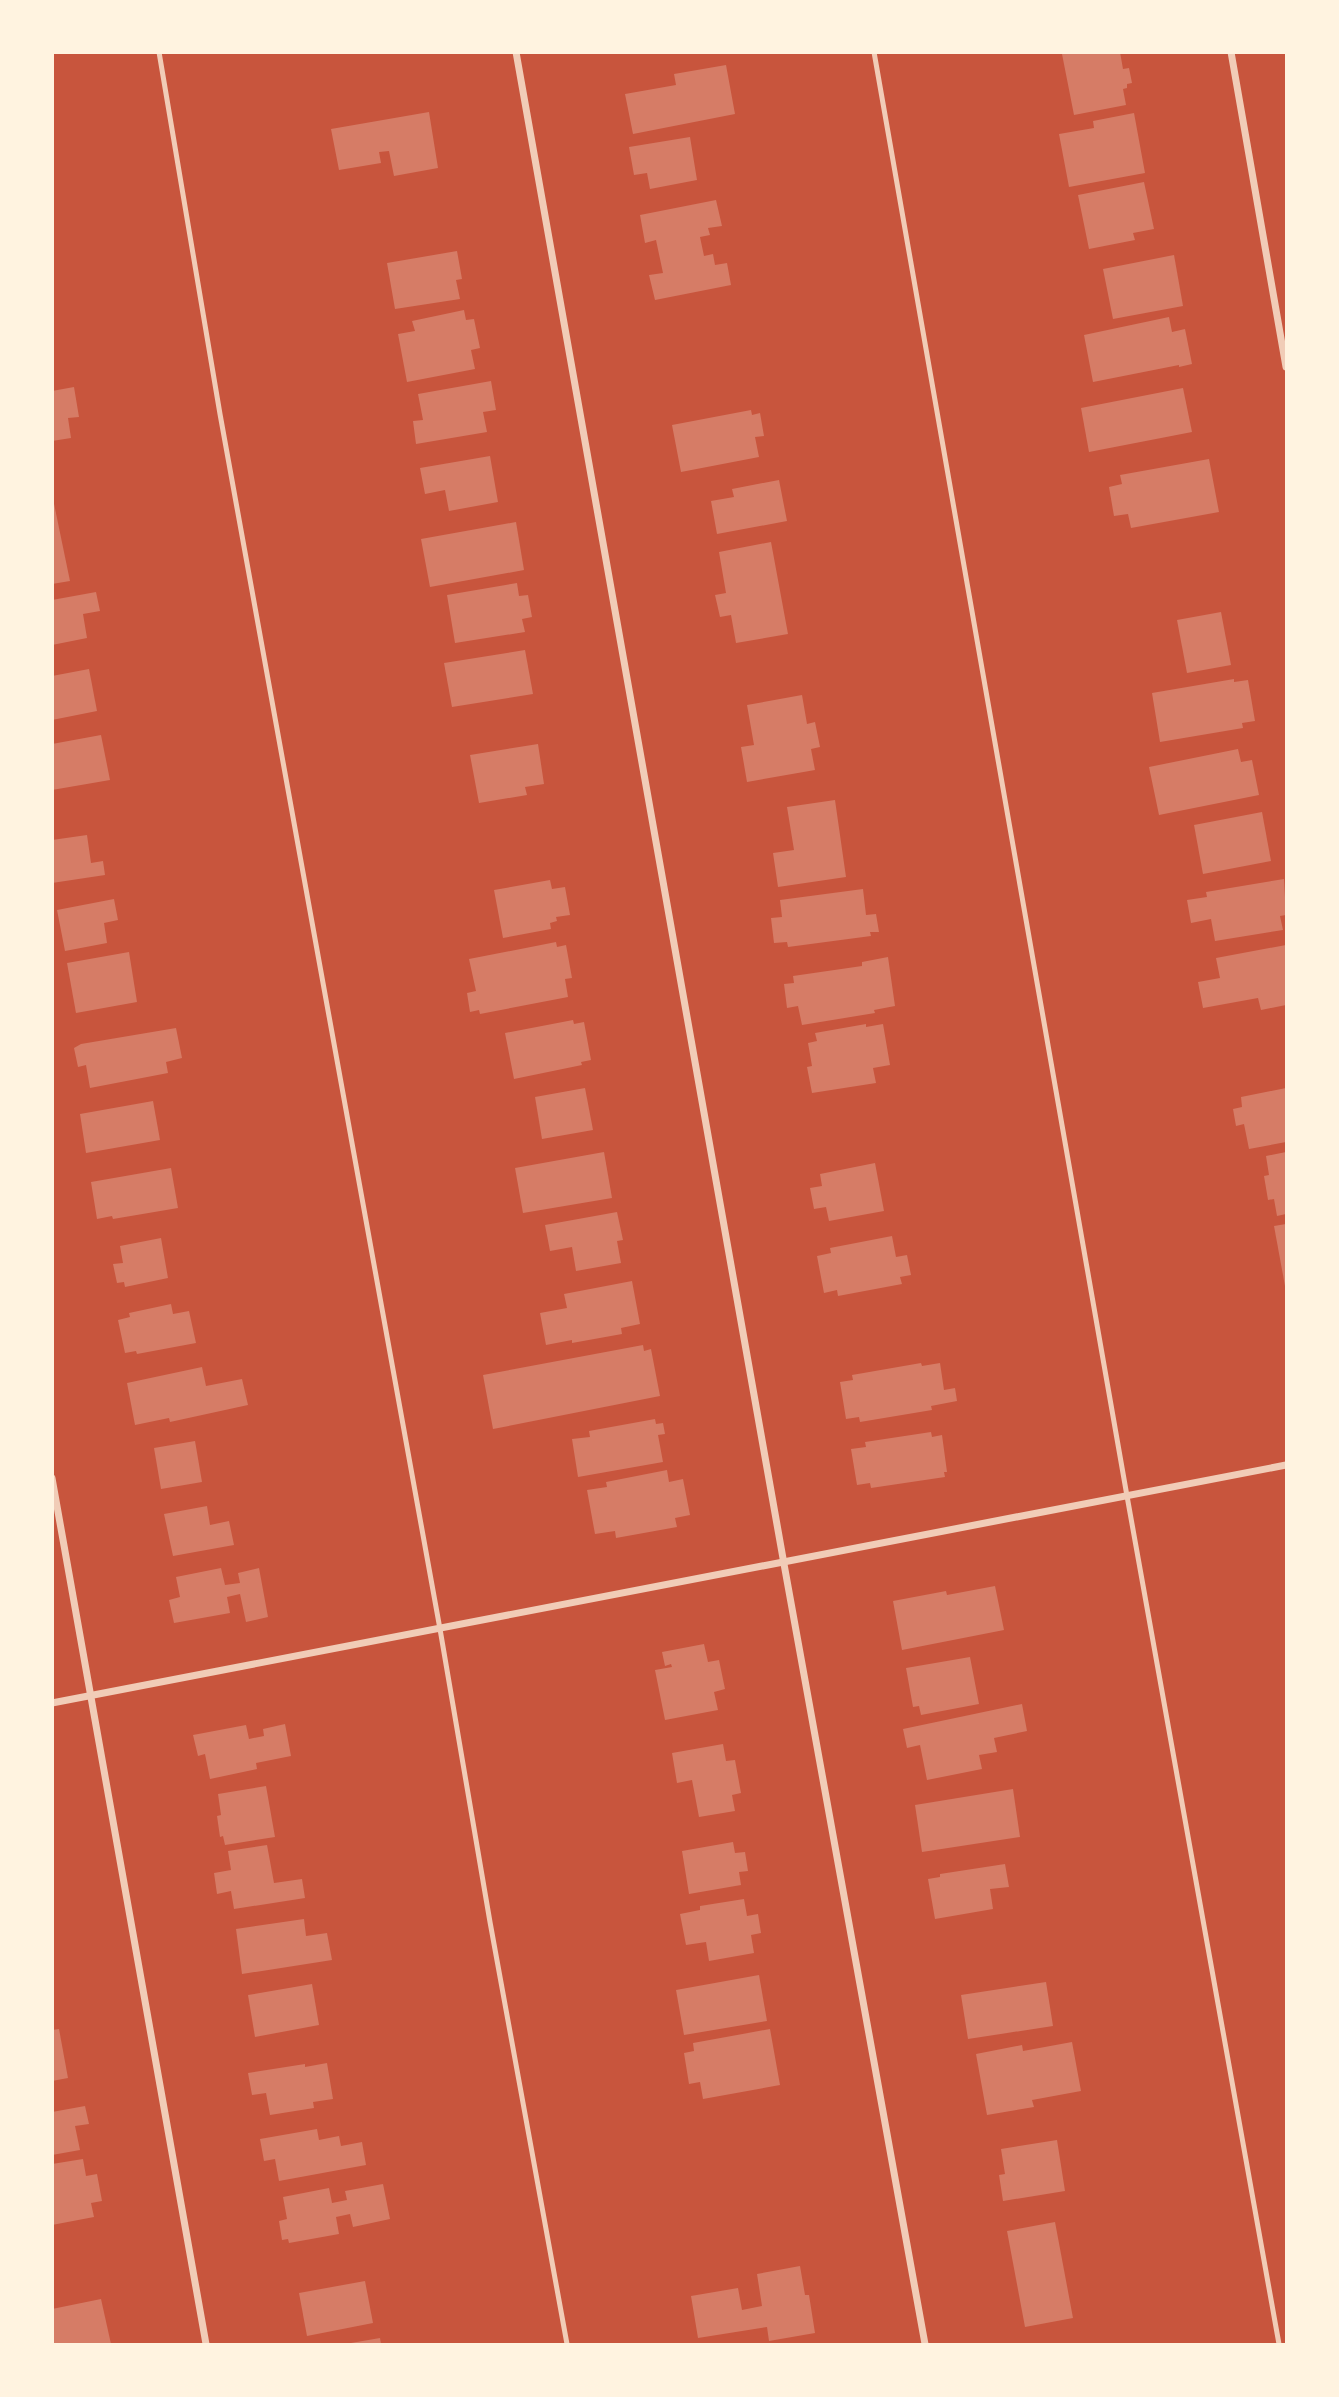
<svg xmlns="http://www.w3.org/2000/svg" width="1339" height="2397" font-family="Rubik,sans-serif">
	<rect width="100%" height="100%" fill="#c8553d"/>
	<g fill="#d67c66">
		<path d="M1070 52H1120L1123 69 1129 68 1132 83 1127 84V88L1123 89 1126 105 1074 115 1062 54Z"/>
		<path d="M726 65 735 114 633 134 625 94 676 85 674 74Z"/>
		<path d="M429 112 438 168 394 176 389 151 379 152 381 163 339 170 331 129Z"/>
		<path d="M1134 113 1145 173 1069 187 1059 134 1094 128 1093 121Z"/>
		<path d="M690 137 697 180 650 189 647 173 634 175 629 147Z"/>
		<path d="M1144 182 1154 229 1133 233 1135 240 1089 249 1078 195Z"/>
		<path d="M716 200 722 226 708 228 710 235 700 237 704 256 713 254 715 265 727 263 731 285 655 300 649 275 663 273 656 240 645 243 640 215Z"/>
		<path d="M457 251 462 279 456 280 460 299 395 309 387 263Z"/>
		<path d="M1174 255 1183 306 1113 319 1103 269Z"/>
		<path d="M464 310 466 320 474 319 480 348 471 350 475 369 407 382 398 334 415 331 412 321Z"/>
		<path d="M1169 317 1172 332 1185 329 1192 364 1179 367V365L1093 382 1084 335Z"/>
		<path d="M491 381 496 410 483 412 487 432 416 444 413 421 423 420 418 394Z"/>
		<path d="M74 387 79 417 68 418 71 438 52 441V391Z"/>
		<path d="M1183 388 1192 432 1089 452 1081 408Z"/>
		<path d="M751 410 752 415 760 413 764 436 755 437 759 457 681 472 672 425Z"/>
		<path d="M490 456 498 502 449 511 445 490 425 494 420 468Z"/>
		<path d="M1209 459 1219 512 1131 528 1128 514 1114 516 1109 487 1122 484 1120 475Z"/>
		<path d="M779 480 787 521 717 534 711 501 734 497 732 489Z"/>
		<path d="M52 494 70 581 52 584Z"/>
		<path d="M516 522 524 570 430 587 421 539Z"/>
		<path d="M771 542 788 634 736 643 731 615 720 617 715 595 726 593 719 552Z"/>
		<path d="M517 583 519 596 528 595 532 617 522 619 525 632 455 643 447 595Z"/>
		<path d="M96 592 100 611 83 614 87 638 52 645V600Z"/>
		<path d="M1221 612 1231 665 1187 673 1177 620Z"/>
		<path d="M525 650 533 694 452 707 444 663Z"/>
		<path d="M89 669 97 711 52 720V676Z"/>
		<path d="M1234 679V682L1248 680 1255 721 1242 723 1243 728 1160 742 1152 693Z"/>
		<path d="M802 695 807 724 815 722 820 747 811 749 815 770 747 782 741 747 754 745 747 705Z"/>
		<path d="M101 735 110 780 52 790V744Z"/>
		<path d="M538 744 544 784 525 787 527 795 479 803 470 755Z"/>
		<path d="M1238 749 1241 762 1252 760 1259 795 1159 815 1149 767Z"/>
		<path d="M835 800 846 877 778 887 773 853 794 850 787 807Z"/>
		<path d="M1262 812 1271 861 1203 874 1194 825Z"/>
		<path d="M87 835 91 863 103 861 105 875 52 883V840Z"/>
		<path d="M1284 879 1286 915 1280 916 1283 930 1215 941 1211 919 1191 923 1187 900 1207 897 1206 892Z"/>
		<path d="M550 880 552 889 565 887 570 915 556 917 557 921 550 923 551 929 503 938 494 890Z"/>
		<path d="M863 889 866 915 876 914 879 932H870L871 936 788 947 787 942 774 943 771 918 782 917 780 900Z"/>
		<path d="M114 899 118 920 104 923 107 943 65 951 57 910Z"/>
		<path d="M556 942 557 947 566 945 572 978 565 979 568 997 480 1014 479 1010 470 1012 467 993 476 991 469 959Z"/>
		<path d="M1286 945V1005L1261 1010 1258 998 1203 1008 1198 982 1220 978 1216 958Z"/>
		<path d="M129 952 137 1002 76 1013 67 963Z"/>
		<path d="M888 957 895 1006 874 1010 875 1013 802 1025 798 1006 787 1008 784 984 794 983 793 976 862 966V962Z"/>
		<path d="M573 1020 574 1024 584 1022 591 1060 581 1062 582 1065 514 1079 505 1033Z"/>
		<path d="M866 1024V1027L883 1024 890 1065 873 1068 876 1083 812 1093 807 1067 812 1066 808 1043 817 1041 815 1033Z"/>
		<path d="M176 1028 182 1058 166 1062 168 1073 90 1088 86 1065 78 1067 74 1048 81 1044Z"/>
		<path d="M585 1088 593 1130 542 1139 535 1097Z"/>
		<path d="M1286 1088V1142L1249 1149 1244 1124 1236 1126 1233 1109 1242 1107 1241 1097Z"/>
		<path d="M153 1101 160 1140 86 1153 80 1114Z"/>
		<path d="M604 1152 612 1198 523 1213 515 1168Z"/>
		<path d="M1286 1152V1214L1277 1216 1274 1199 1268 1200 1264 1176 1269 1175 1266 1156Z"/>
		<path d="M875 1163 884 1211 829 1221 826 1207 814 1209 810 1188 822 1186 820 1174Z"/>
		<path d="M171 1168 178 1208 113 1219 112 1216 97 1219 91 1182Z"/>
		<path d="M617 1212 623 1240 617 1241 621 1263 576 1271 572 1247 550 1251 545 1225Z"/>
		<path d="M1286 1224V1286H1285L1274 1226Z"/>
		<path d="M892 1236 896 1257 907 1255 911 1275 900 1277 902 1284 838 1296 837 1290 824 1293 817 1256 831 1253 830 1248Z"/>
		<path d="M161 1238 168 1278 125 1287 124 1282 117 1283 113 1264 123 1263 120 1246Z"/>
		<path d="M632 1281 640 1324 621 1328 622 1334 572 1343V1340L546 1345 540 1313 567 1308 564 1294Z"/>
		<path d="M171 1304 173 1314 189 1311 196 1343 137 1354 136 1351 125 1353 118 1320 130 1317 129 1313Z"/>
		<path d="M643 1345 644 1351 651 1349 660 1396 493 1429 483 1375Z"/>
		<path d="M921 1363 922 1366 940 1363 944 1390 955 1388 957 1401 931 1406 932 1410 860 1422 859 1417 846 1419 840 1382 853 1380 852 1375Z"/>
		<path d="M202 1367 206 1386 242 1379 248 1405 170 1422 169 1418 135 1425 127 1383Z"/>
		<path d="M655 1419 656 1424 663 1423 665 1434 658 1435 663 1462 578 1477 572 1439 590 1437 589 1431Z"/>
		<path d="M931 1432 932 1437 942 1435 947 1472H944L945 1477 871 1488 870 1483 857 1485 851 1449 866 1447 865 1442Z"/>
		<path d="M195 1441 202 1482 161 1489 154 1448Z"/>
		<path d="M667 1470 669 1482 683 1479 690 1515 675 1518 677 1527 616 1538 615 1531 595 1534 587 1490 607 1487 606 1482Z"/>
		<path d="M207 1506 210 1525 229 1521 234 1545 173 1556 164 1514Z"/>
		<path d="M221 1568 225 1585 240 1583 238 1573 259 1568 268 1617 246 1622 240 1594 227 1597 230 1613 174 1623 169 1600 180 1597 176 1577Z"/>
		<path d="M995 1586 1004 1630 902 1650 893 1601 946 1591 947 1595Z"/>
		<path d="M704 1644 708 1662 719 1660 725 1689 714 1692 718 1710 665 1720 655 1670 672 1667 671 1664 665 1666 662 1652Z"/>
		<path d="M970 1657 979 1704 921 1715 919 1706 913 1707 906 1668Z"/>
		<path d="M1022 1704 1027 1731 994 1738 997 1752 979 1755 982 1769 927 1780 920 1745 907 1748 903 1729Z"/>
		<path d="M285 1724 291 1756 256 1763 257 1769 210 1779 205 1754 198 1756 193 1735 246 1725 249 1739 264 1736 263 1729Z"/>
		<path d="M723 1744 726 1761 735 1760 741 1793 732 1795 735 1811 699 1817 692 1780 677 1783 672 1753Z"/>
		<path d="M266 1786 275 1837 225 1845 223 1836 220 1837 217 1816 221 1815 218 1794Z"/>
		<path d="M1013 1789 1020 1837 922 1852 915 1805Z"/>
		<path d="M733 1842 735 1853 745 1852 748 1871 739 1872 741 1885 689 1894 682 1851Z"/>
		<path d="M267 1845 274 1883 302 1879 305 1898 234 1909 231 1891 217 1894 214 1873 231 1870 228 1851Z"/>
		<path d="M1005 1864 1009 1887 990 1889 993 1909 935 1919 928 1879 940 1877V1874Z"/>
		<path d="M744 1899 747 1916 758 1914 761 1933 751 1935 754 1953 709 1961 706 1942 686 1945 680 1914 700 1910V1906Z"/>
		<path d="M304 1919 306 1936 327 1933 332 1960 242 1974 236 1929Z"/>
		<path d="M759 1975 767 2021 684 2035 676 1990Z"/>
		<path d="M1046 1982 1053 2026 968 2039 961 1995Z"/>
		<path d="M312 1984 319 2025 255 2037 248 1995Z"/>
		<path d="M59 2029 68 2078 52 2081V2030Z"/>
		<path d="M770 2029 780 2085 703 2099 700 2082 689 2084 684 2053 694 2051 693 2043Z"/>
		<path d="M1072 2042 1081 2091 1032 2100 1034 2107 987 2115 976 2054 1022 2045 1023 2051Z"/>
		<path d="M327 2063 333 2099 313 2102 314 2108 270 2115 266 2093 252 2095 248 2073 305 2064V2067Z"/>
		<path d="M85 2106 89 2124 75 2126 80 2150 52 2155V2112Z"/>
		<path d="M317 2129 319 2140 339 2136 341 2146 362 2142 366 2165 279 2181 275 2159 264 2161 260 2139Z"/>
		<path d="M1057 2140 1065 2191 1003 2201 999 2175 1005 2174 1001 2149Z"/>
		<path d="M83 2159 86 2176 97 2174 102 2201 91 2203 94 2217 52 2225V2164Z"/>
		<path d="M383 2184 390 2219 353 2227 350 2214 336 2217 339 2234 289 2243 288 2239 282 2240 279 2221 287 2219 283 2197 329 2188 332 2203 347 2200 345 2191Z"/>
		<path d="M1055 2222 1073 2318 1025 2327 1007 2231Z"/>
		<path d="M800 2266 805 2295H809L815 2333 769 2341 767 2327 698 2338 691 2296 738 2288 742 2310 762 2306 757 2274Z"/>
		<path d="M365 2281 373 2323 307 2336 299 2293Z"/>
		<path d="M101 2299 111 2344H52V2309Z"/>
		<path d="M380 2338 381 2344H351V2343Z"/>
	</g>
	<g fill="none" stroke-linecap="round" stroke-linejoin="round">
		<g stroke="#f1ccb7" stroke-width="5">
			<path d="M159 52 220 414 440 1629 490 1922 567 2344"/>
			<path d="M874 52 1127 1496 1279 2344"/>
		</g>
		<g stroke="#f1ccb7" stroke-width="7">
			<path d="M516 52 784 1564 925 2344"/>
			<path d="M1231 52 1286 367"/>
			<path d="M52 1478 206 2344"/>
			<path d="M52 1703 1286 1465"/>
		</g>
	</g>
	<rect width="1339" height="2397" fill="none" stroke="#fff3e0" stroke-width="108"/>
</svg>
